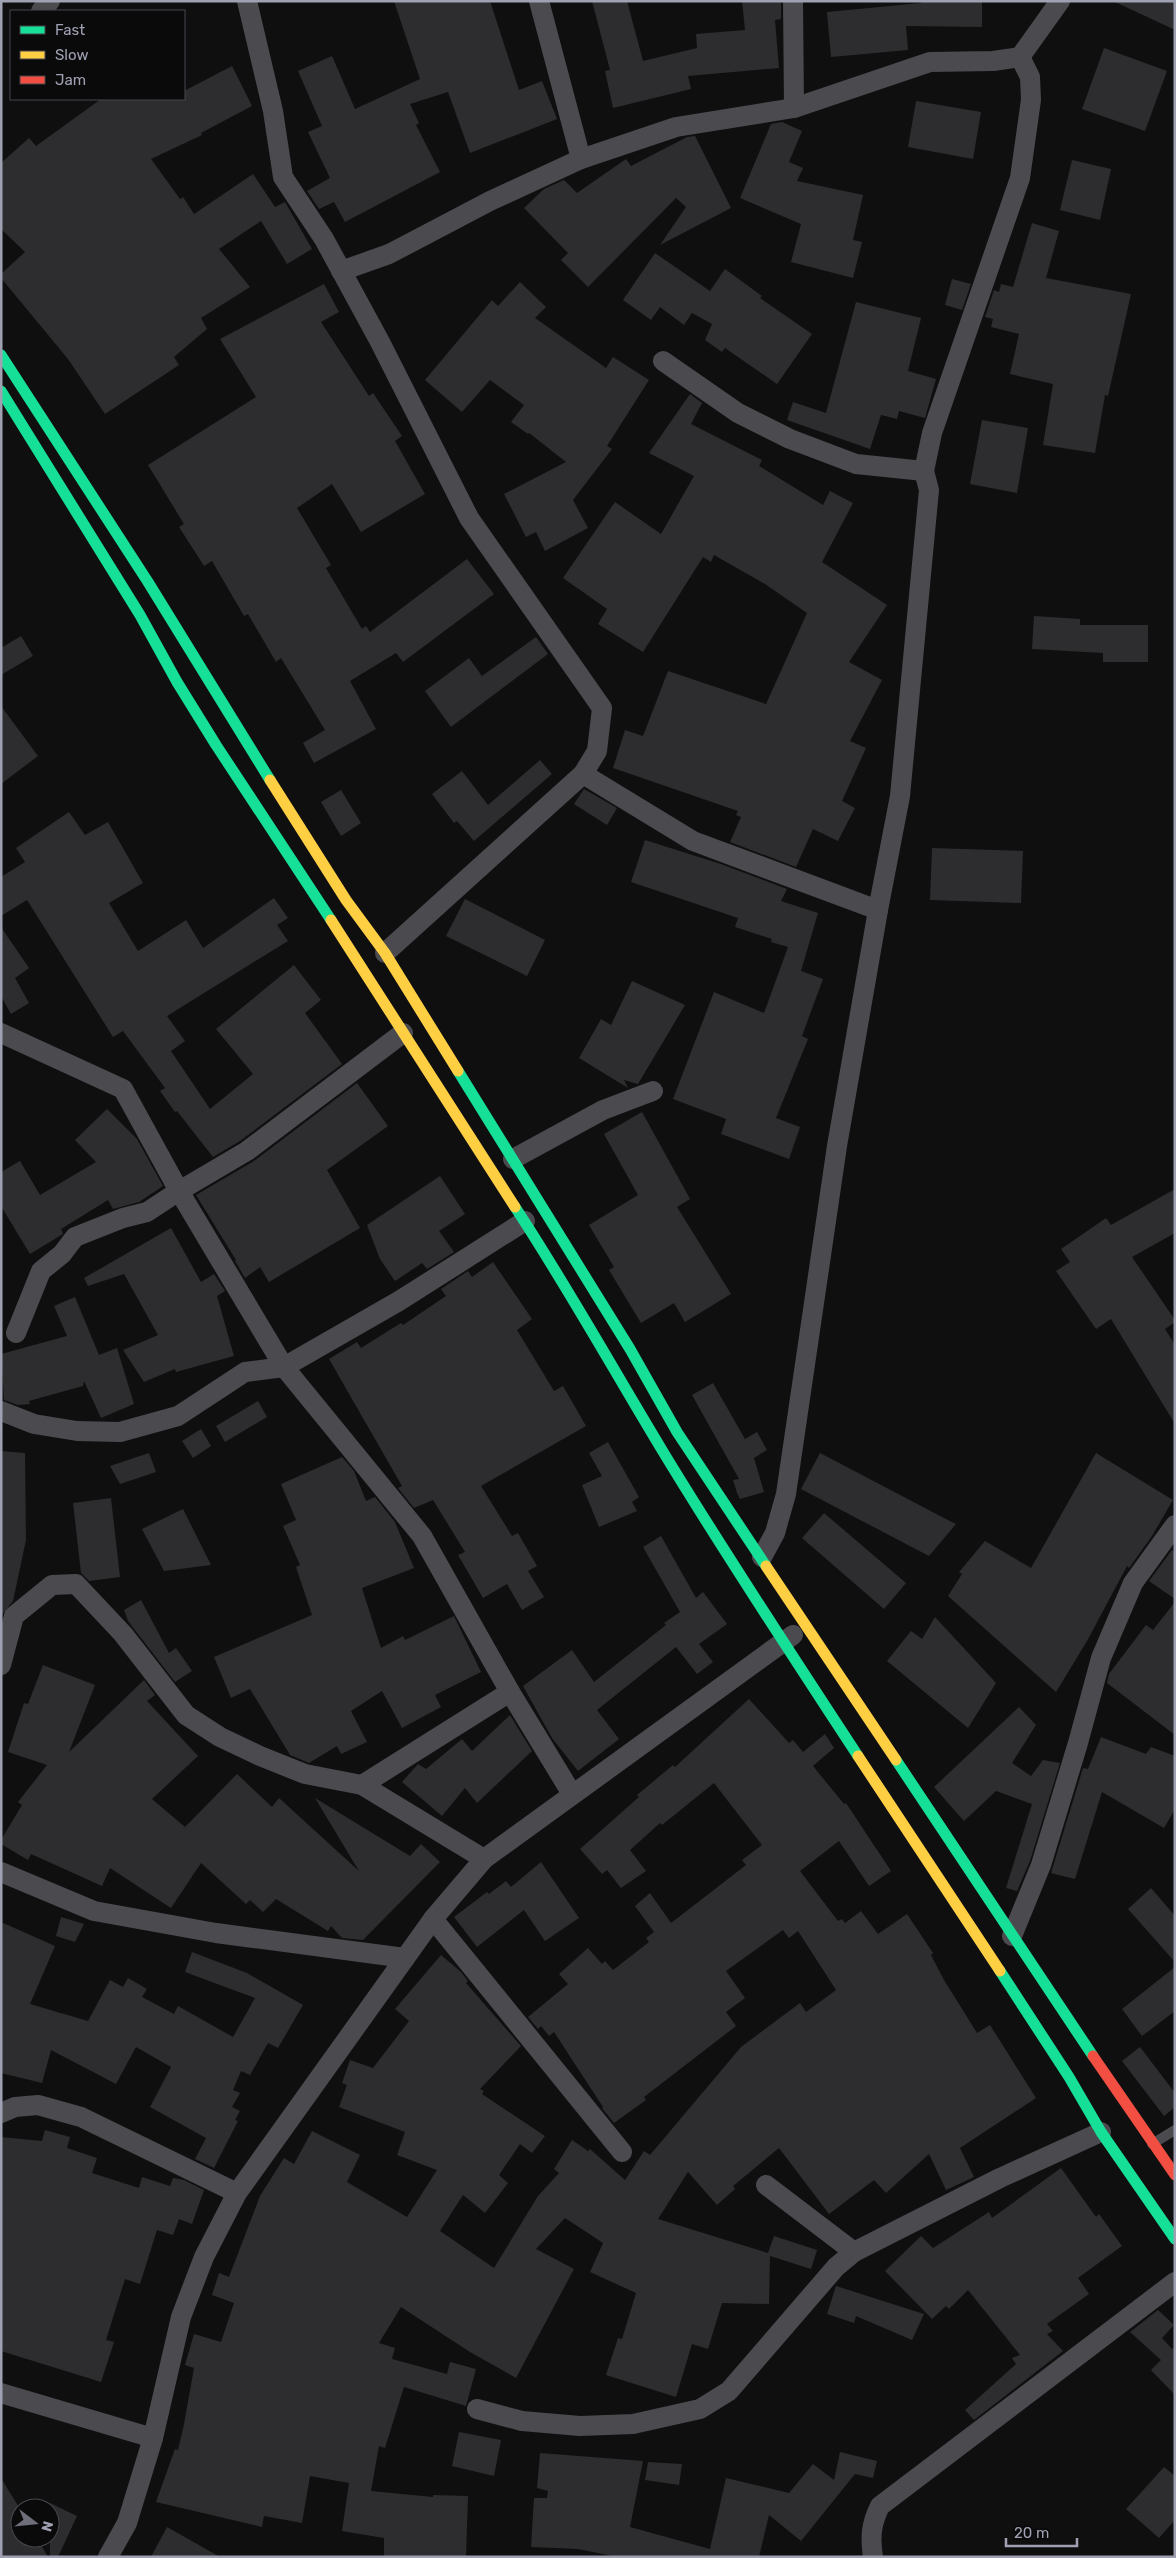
<svg xmlns="http://www.w3.org/2000/svg" width="1176" height="2558" font-family="Rubik,sans-serif">
	<rect width="100%" height="100%" fill="#0f0f10"/>
	<g fill="#2d2d2f">
		<path d="M394 1H490L519 90 542 81 557 119 470 153 448 92 410 104 419 123 416 125 440 172 345 222 334 202 319 209 307 191 330 178 308 132 322 126 298 71 332 56 355 109 420 79Z"/>
		<path d="M592 1H627L643 61 697 48 696 34 745 30 742 1H781V19L775 20 779 68 688 76 691 89 613 108 605 71 610 70Z"/>
		<path d="M921 1H982V27L906 26 908 50 831 57 827 12 921 3Z"/>
		<path d="M1113 1H1175V30Z"/>
		<path d="M1104 48 1167 71 1145 131 1082 109Z"/>
		<path d="M232 66 252 106 201 133 202 135 151 159 180 199 183 197 194 214 253 174 275 207 285 202 312 249 287 264 261 221 219 249 250 287 201 318 207 329 174 357 179 365 105 414 68 359 1 278V274L25 252 1 229V163L29 138 36 146 101 99H184V91Z"/>
		<path d="M916 101 981 112 973 159 908 147Z"/>
		<path d="M782 122 802 131 789 162 803 168 797 181 863 195 853 240 862 242 853 278 791 262 801 224 740 198 771 124Z"/>
		<path d="M695 136 731 208 660 245 686 207 676 198 588 287 561 260 568 253 524 208 544 189 564 180 577 193 626 159 631 166 687 137Z"/>
		<path d="M1072 160 1111 169 1100 220 1060 210Z"/>
		<path d="M1032 223 1059 231 1046 278 1131 294 1108 396 1105 395 1095 453 1043 445 1053 384 1010 374 1019 334 991 327 993 319 985 317 994 290 999 292 1001 284 1013 287Z"/>
		<path d="M655 253 710 291 725 269 762 296 760 298 812 334 777 384 725 348 722 352 705 340 712 324 692 313 684 325 660 307 651 320 623 300Z"/>
		<path d="M952 279 971 284 962 310 945 305Z"/>
		<path d="M520 282 546 307 535 318 606 368 613 357 649 380 607 446 612 449 573 500 588 528 545 551 536 532 526 537 504 494 566 462 529 433 528 434 511 422 524 405 490 380 462 412 425 380 492 300 498 306Z"/>
		<path d="M324 284 339 312 321 322 369 396 373 393 402 436 395 441 425 494 361 532 332 484 297 508 331 565 326 568 362 629 366 626 370 632 467 559 494 594 403 662 396 653 350 681 376 729 314 763 303 743 325 730 281 658 276 662 248 614 244 616 212 561 204 566 179 527 184 524 148 465 256 397 220 339Z"/>
		<path d="M856 302 921 318 908 371 936 379 925 418 899 411 897 419 881 415 870 449 787 420 793 402 826 413Z"/>
		<path d="M690 394 702 403 691 424 762 460 759 466 823 505 830 491 853 503 822 562 887 605 849 662 882 680 850 741 866 748 842 801 855 808 838 841 813 829 796 867 730 842 741 817 736 815 738 811 613 768 625 730 643 736 668 671 766 704 807 613 765 584 714 555 711 562 703 557 643 652 598 624 607 609 563 578 615 502 661 534 694 476 649 453Z"/>
		<path d="M982 420 1028 428 1017 493 970 484Z"/>
		<path d="M1034 616 1080 619V625H1148V662H1103V653L1032 649Z"/>
		<path d="M21 636 33 656 1 675V648Z"/>
		<path d="M536 637 548 654 451 727 425 691 469 658 482 676Z"/>
		<path d="M1 706 38 756 1 784Z"/>
		<path d="M540 760 552 774 474 841 457 821 454 823 432 794 462 771 488 805Z"/>
		<path d="M584 789 617 808 607 825 574 804Z"/>
		<path d="M341 790 361 823 341 836 321 802Z"/>
		<path d="M69 812 85 835 108 822 143 883 109 903 138 951 186 920 203 948 274 898 288 918 277 925 288 941 167 1016 185 1041 171 1051 210 1109 253 1074 216 1029 294 965 321 1000 305 1013 342 1064 240 1141 213 1157 177 1111 175 1112 160 1091 165 1088 123 1031 113 1037 27 900 1 916V877L25 862 16 848Z"/>
		<path d="M645 840 721 864 787 889 781 901 818 913 801 971 823 979 802 1036 808 1039 776 1118 800 1127 789 1159 721 1134 726 1119 673 1099 714 992 764 1013 788 947 771 942 772 939 735 927 738 918 631 882Z"/>
		<path d="M932 848 1023 851 1021 903 930 900Z"/>
		<path d="M465 899 545 940 527 976 446 936Z"/>
		<path d="M1 927 29 968 15 978 29 1003 11 1014 1 996Z"/>
		<path d="M632 981 685 1005 638 1084 624 1080 628 1088 579 1058 601 1019 611 1025Z"/>
		<path d="M357 1083 388 1126 327 1170 360 1228 269 1282 260 1267 245 1278 235 1261 236 1260 196 1195 254 1161Z"/>
		<path d="M107 1109 137 1139 163 1186 139 1202 113 1209 108 1200 61 1229 63 1234 30 1254 1 1206V1172L20 1161 40 1195 96 1162 75 1140Z"/>
		<path d="M642 1112 690 1199 677 1207 731 1294 685 1322 674 1303 641 1323 609 1270 614 1267 589 1225 638 1195 604 1134Z"/>
		<path d="M440 1176 465 1214 439 1231 454 1252 427 1269 422 1263 395 1281 380 1259 367 1225Z"/>
		<path d="M1175 1189V1233L1132 1257 1175 1320V1322L1165 1329 1175 1345V1424L1111 1319 1096 1329 1056 1271 1070 1262 1061 1249 1106 1218 1111 1225Z"/>
		<path d="M171 1228 201 1282 214 1274 225 1291 217 1296 234 1356 176 1372 175 1369 144 1382 123 1350 158 1335 124 1274 88 1286 84 1278Z"/>
		<path d="M493 1262 532 1319 517 1330 554 1391 563 1386 586 1426 481 1486 512 1536 518 1533 537 1566 528 1571 544 1597 522 1610 507 1584 483 1598 458 1555 465 1552 433 1500 414 1508 398 1488 402 1486 329 1359 357 1342 361 1348 401 1323 403 1325 446 1296 441 1289 468 1271 472 1277Z"/>
		<path d="M75 1297 99 1355 117 1348 134 1404 101 1418 84 1381 83 1386 29 1401 30 1404 18 1405 4 1400 1 1354 67 1336 54 1306Z"/>
		<path d="M713 1383 745 1439 757 1432 767 1450 754 1458 764 1492 740 1499 737 1493 733 1480 739 1479 692 1395Z"/>
		<path d="M258 1401 267 1417 225 1442 216 1426Z"/>
		<path d="M201 1429 211 1446 193 1458 182 1441Z"/>
		<path d="M608 1442 639 1497 632 1502 637 1511 599 1527 582 1485 602 1476 589 1453Z"/>
		<path d="M1 1451 25 1453 26 1540 13 1601 2 1615Z"/>
		<path d="M149 1453 156 1472 120 1484 110 1466Z"/>
		<path d="M820 1453 944 1518 956 1524 929 1556 801 1489Z"/>
		<path d="M1096 1453 1173 1500 1152 1536 1129 1568 1127 1566 1087 1641 1056 1692 948 1596 962 1574 959 1572 985 1541 1031 1568Z"/>
		<path d="M342 1457 354 1471 366 1501 375 1497 395 1522 414 1568 362 1588 381 1648 403 1636 405 1640 454 1616 481 1672 435 1695 441 1707 402 1728 382 1691 351 1711 367 1742 341 1754 337 1746 309 1763 290 1755 250 1689 231 1698 214 1657 312 1615 296 1567 300 1565 283 1526 296 1520 281 1484Z"/>
		<path d="M111 1498 120 1577 89 1581 81 1573 73 1503Z"/>
		<path d="M183 1509 211 1565 164 1571 142 1529Z"/>
		<path d="M824 1513 906 1583 884 1609 802 1538Z"/>
		<path d="M661 1536 696 1598 703 1592 727 1624 699 1644 713 1662 697 1674 676 1647 597 1710 619 1739 578 1771 552 1738 523 1686 572 1650 594 1682 666 1625 664 1623 680 1612 643 1547Z"/>
		<path d="M1172 1550 1175 1552V1599L1149 1581Z"/>
		<path d="M141 1600 169 1653 176 1648 192 1671 175 1682 128 1621 124 1610Z"/>
		<path d="M1175 1602V1735L1107 1683 1109 1674 1146 1625 1153 1630Z"/>
		<path d="M935 1617 996 1683 968 1728 887 1661 911 1631 922 1639Z"/>
		<path d="M43 1665 95 1685 69 1752 144 1680 155 1695 147 1701 198 1756 152 1799 185 1827 237 1774 272 1807 279 1798 359 1871 315 1798 410 1856 421 1844 440 1862 363 1940 342 1938 331 1926 328 1931 276 1899 263 1912 250 1900 246 1904 201 1863 171 1908 110 1868 102 1886 31 1854 28 1860 1 1844V1840L22 1805 18 1802 47 1765 8 1752 24 1703 28 1704Z"/>
		<path d="M749 1699 789 1743 793 1740 803 1752 825 1734 834 1748 813 1766 844 1804 846 1803 891 1871 869 1886 839 1841 800 1871 838 1921 842 1919 845 1923 861 1911 878 1934 907 1914 933 1953 931 1955 944 1980 977 2033 990 2025 1036 2098 960 2148 974 2177 946 2190 929 2154 886 2193 874 2180 829 2214 779 2148 733 2186 735 2189 717 2205 688 2172 658 2219 768 2253 774 2236 817 2250 811 2269 770 2256 769 2304 722 2303 708 2349 692 2344 676 2397 606 2375 618 2338 622 2339 636 2293 590 2272 603 2243 565 2218 536 2249 574 2269 516 2378 470 2352 401 2307 379 2343 395 2348 392 2359 447 2374 450 2362 476 2369 466 2406 404 2387 385 2448 379 2446 371 2491 433 2497V2495L468 2496 466 2557H384V2538L342 2531 349 2483 310 2476 302 2523 264 2516 262 2527 156 2502 175 2449 178 2450 184 2424 194 2368 185 2365 194 2334 221 2342 234 2303 212 2295 219 2273 229 2277 260 2196 284 2158 294 2164 312 2131 360 2155 347 2182 407 2217 437 2170 397 2155 405 2132 339 2107 347 2085 342 2083 350 2060 373 2068 409 2021 395 2009 441 1955 461 1972 468 1981 466 1983 521 2046 480 2089 484 2091 482 2094 545 2136 532 2153 520 2144 499 2175 508 2183 485 2213 463 2195 440 2231 494 2268 538 2196 559 2173 554 2169 572 2140 588 2151 590 2149 625 2180 644 2151 650 2155 741 2047 800 2003 806 2012 836 1990 798 1931 789 1938 783 1930 726 1971 745 1998 726 2012 736 2026 644 2097 646 2100 614 2123 602 2108 603 2107 554 2032 549 2036 541 2026 538 2029 528 2017 568 1984 559 1974 588 1948 602 1964 605 1961 613 1970 649 1942 646 1938 654 1932 635 1906 650 1893 671 1923 746 1865 742 1860 762 1845 714 1783 662 1825 660 1823 630 1850 646 1871 621 1888 607 1870 602 1874 580 1849 639 1797 637 1795 673 1765 675 1767Z"/>
		<path d="M1019 1707 1036 1725 1012 1763 1031 1776 1043 1760 1060 1763 1030 1861 1017 1891 1006 1888 1032 1804 996 1791 964 1821 934 1787Z"/>
		<path d="M510 1715 532 1751 477 1803 465 1788 442 1816 402 1782 418 1764 426 1769 462 1739 472 1751Z"/>
		<path d="M1101 1737 1146 1754 1151 1747 1175 1756V1809L1164 1828 1102 1792 1075 1879 1051 1873 1083 1768 1088 1769Z"/>
		<path d="M541 1862 579 1918 545 1941 524 1910 477 1947 454 1917 487 1892 489 1894 506 1881 511 1887Z"/>
		<path d="M1151 1888 1175 1916V1962L1128 1909Z"/>
		<path d="M61 1917 84 1924 75 1942 56 1936Z"/>
		<path d="M1 1922 55 1946 30 2004 88 2021 110 1980 123 1987 128 1978 147 1989 142 1997 174 2014 178 2006 233 2037 255 1998 185 1972 192 1952 247 1973 303 2005 278 2048 268 2043 250 2075 241 2071 233 2090 240 2093 232 2107 240 2111 235 2120 238 2121 214 2168 195 2159 206 2138 150 2107 171 2067 136 2047 116 2084 51 2050 42 2083 1 2073Z"/>
		<path d="M1175 1967V2011L1142 2036 1122 2009Z"/>
		<path d="M1140 2047 1175 2093V2107L1164 2116 1122 2061Z"/>
		<path d="M45 2130 70 2137 67 2148 97 2158 92 2173 139 2188 142 2177 170 2186 173 2178 184 2180 204 2190 192 2224 179 2219 173 2235 157 2230 140 2284 125 2279 106 2340 114 2342 101 2382 1 2351V2137L42 2141Z"/>
		<path d="M1061 2168 1096 2217 1099 2214 1122 2246 1078 2278 1089 2294 1047 2324 1053 2331 1047 2334 1063 2351 974 2420 965 2410 1016 2364 1012 2358 1020 2355 968 2290 949 2309 946 2306 932 2319 885 2271 921 2236 933 2248 989 2212 992 2218Z"/>
		<path d="M836 2286 924 2314 912 2340 856 2316 854 2323 827 2314Z"/>
		<path d="M1158 2310 1174 2325 1162 2338 1172 2349 1175 2347V2395L1151 2370 1161 2360 1130 2332Z"/>
		<path d="M459 2432 501 2440 494 2476 452 2466Z"/>
		<path d="M840 2452 877 2461 873 2478 855 2474 801 2541 769 2515 759 2557H617L578 2549 531 2547 534 2498H547L548 2491 537 2488 540 2453 643 2461 630 2527 710 2549 726 2478 789 2493 813 2464 834 2480Z"/>
		<path d="M648 2462 682 2464 679 2485 645 2480Z"/>
		<path d="M1164 2467 1175 2476V2520L1159 2538 1126 2509Z"/>
		<path d="M1 2478 20 2509V2538H37L48 2557H1Z"/>
		<path d="M50 2503 77 2516 58 2557H50Z"/>
		<path d="M167 2527 220 2557H151Z"/>
	</g>
	<g fill="none" stroke-linecap="round" stroke-linejoin="round">
		<path stroke="#4a4a4f" stroke-width="10" d="M1152 2144 1175 2130"/>
		<g stroke="#4a4a4f" stroke-width="20">
			<path d="M247 1 273 111 283 177 324 239 380 342 469 518 602 708 597 751 583 774 385 953"/>
			<path d="M539 1 581 159"/>
			<path d="M793 1 794 108"/>
			<path d="M41 11 50 1"/>
			<path d="M341 271 389 254 490 201 581 159 676 127 794 108 930 62 993 61 1020 57 1060 1"/>
			<path d="M663 361 738 413 790 439 856 464 924 471"/>
			<path d="M583 774 693 841 878 910"/>
			<path d="M1 1033 123 1089 179 1191 284 1367 422 1536 510 1692 572 1794"/>
			<path d="M513 1159 603 1110 653 1091"/>
			<path d="M16 1333 41 1271 62 1254 75 1237 123 1218 147 1212 179 1191 247 1151 403 1033"/>
			<path d="M1 1411 34 1424 77 1431 120 1432 178 1416 245 1372 284 1367 399 1301 525 1221"/>
			<path d="M762 1557 775 1533 786 1494 837 1146 878 910 900 796 929 490 924 471 932 433 1020 178 1031 100 1030 77 1020 57"/>
			<path d="M1 1665 14 1616 52 1585 76 1584 123 1634 186 1715 220 1737 260 1756 305 1774 362 1785 484 1859"/>
			<path d="M362 1785 510 1692"/>
			<path d="M1 1872 94 1911 216 1933 405 1958"/>
			<path d="M433 1919 622 2152"/>
			<path d="M1012 1936 1041 1865 1078 1743 1101 1658 1133 1583 1175 1525"/>
			<path d="M1 2113 15 2107 38 2105 81 2117 237 2193"/>
			<path d="M766 2185 854 2252"/>
			<path d="M1 2393 153 2438"/>
			<path d="M477 2409 522 2421 580 2426 633 2424 700 2409 729 2391 836 2267 854 2252 1000 2178 1101 2132"/>
			<path d="M108 2557 127 2523 153 2438 181 2317 204 2257 237 2193 433 1919 484 1859 793 1635"/>
			<path d="M873 2557C870 2537 871 2524 880 2506L1175 2282"/>
		</g>
		<g stroke="#16e098" stroke-width="11">
			<path d="M1 355 148 582 270 780"/>
			<path d="M1 391 140 615 177 682 216 745 331 920"/>
			<path d="M458 1071 630 1349 677 1432 766 1566"/>
			<path d="M515 1207C567 1286 613 1369 662 1450 725 1554 792 1655 858 1756"/>
			<path d="M896 1760 1093 2056"/>
			<path d="M1000 1971 1069 2077 1101 2132 1175 2239"/>
		</g>
		<g stroke="#ffcf43" stroke-width="11">
			<path d="M270 780 346 900 385 953 458 1071"/>
			<path d="M331 920 515 1207"/>
			<path d="M766 1566 896 1760"/>
			<path d="M858 1756 1000 1971"/>
		</g>
		<path stroke="#f24e42" stroke-width="11" d="M1093 2056 1175 2175"/>
	</g>
	<rect width="1176" height="2558" fill="none" stroke="#9fa1b2" stroke-width="5"/>
	<rect x="10" y="10" width="175" height="90" fill="#0a0a0b" stroke="#46464e"/>
	<rect x="20" y="26" width="25" height="8" fill="#16e098" stroke="#46464e"/>
	<text x="55" y="35" font-size="15" fill="#9fa1b2">Fast</text>
	<rect x="20" y="51" width="25" height="8" fill="#ffcf43" stroke="#46464e"/>
	<text x="55" y="60" font-size="15" fill="#9fa1b2">Slow</text>
	<rect x="20" y="76" width="25" height="8" fill="#f24e42" stroke="#46464e"/>
	<text x="55" y="85" font-size="15" fill="#9fa1b2">Jam</text>
	<g transform="translate(35 2523) rotate(106)"><circle r="24" fill="#0a0a0b" stroke="#46464e"/>
	<path d="M0-4L9 19L0 12L-9 19Z" fill="#6d6e79"/>
	<text y="-8" font-size="14" font-weight="bold" text-anchor="middle" fill="#9fa1b2">N</text>
	</g>
	<path d="M1006 2538v8h71v-8" fill="none" stroke="#9fa1b2" stroke-width="2.5"/>
	<text x="1014" y="2538" font-size="15" fill="#9fa1b2" stroke="#0a0a0b" stroke-width="4" paint-order="stroke">20 m</text>
</svg>
